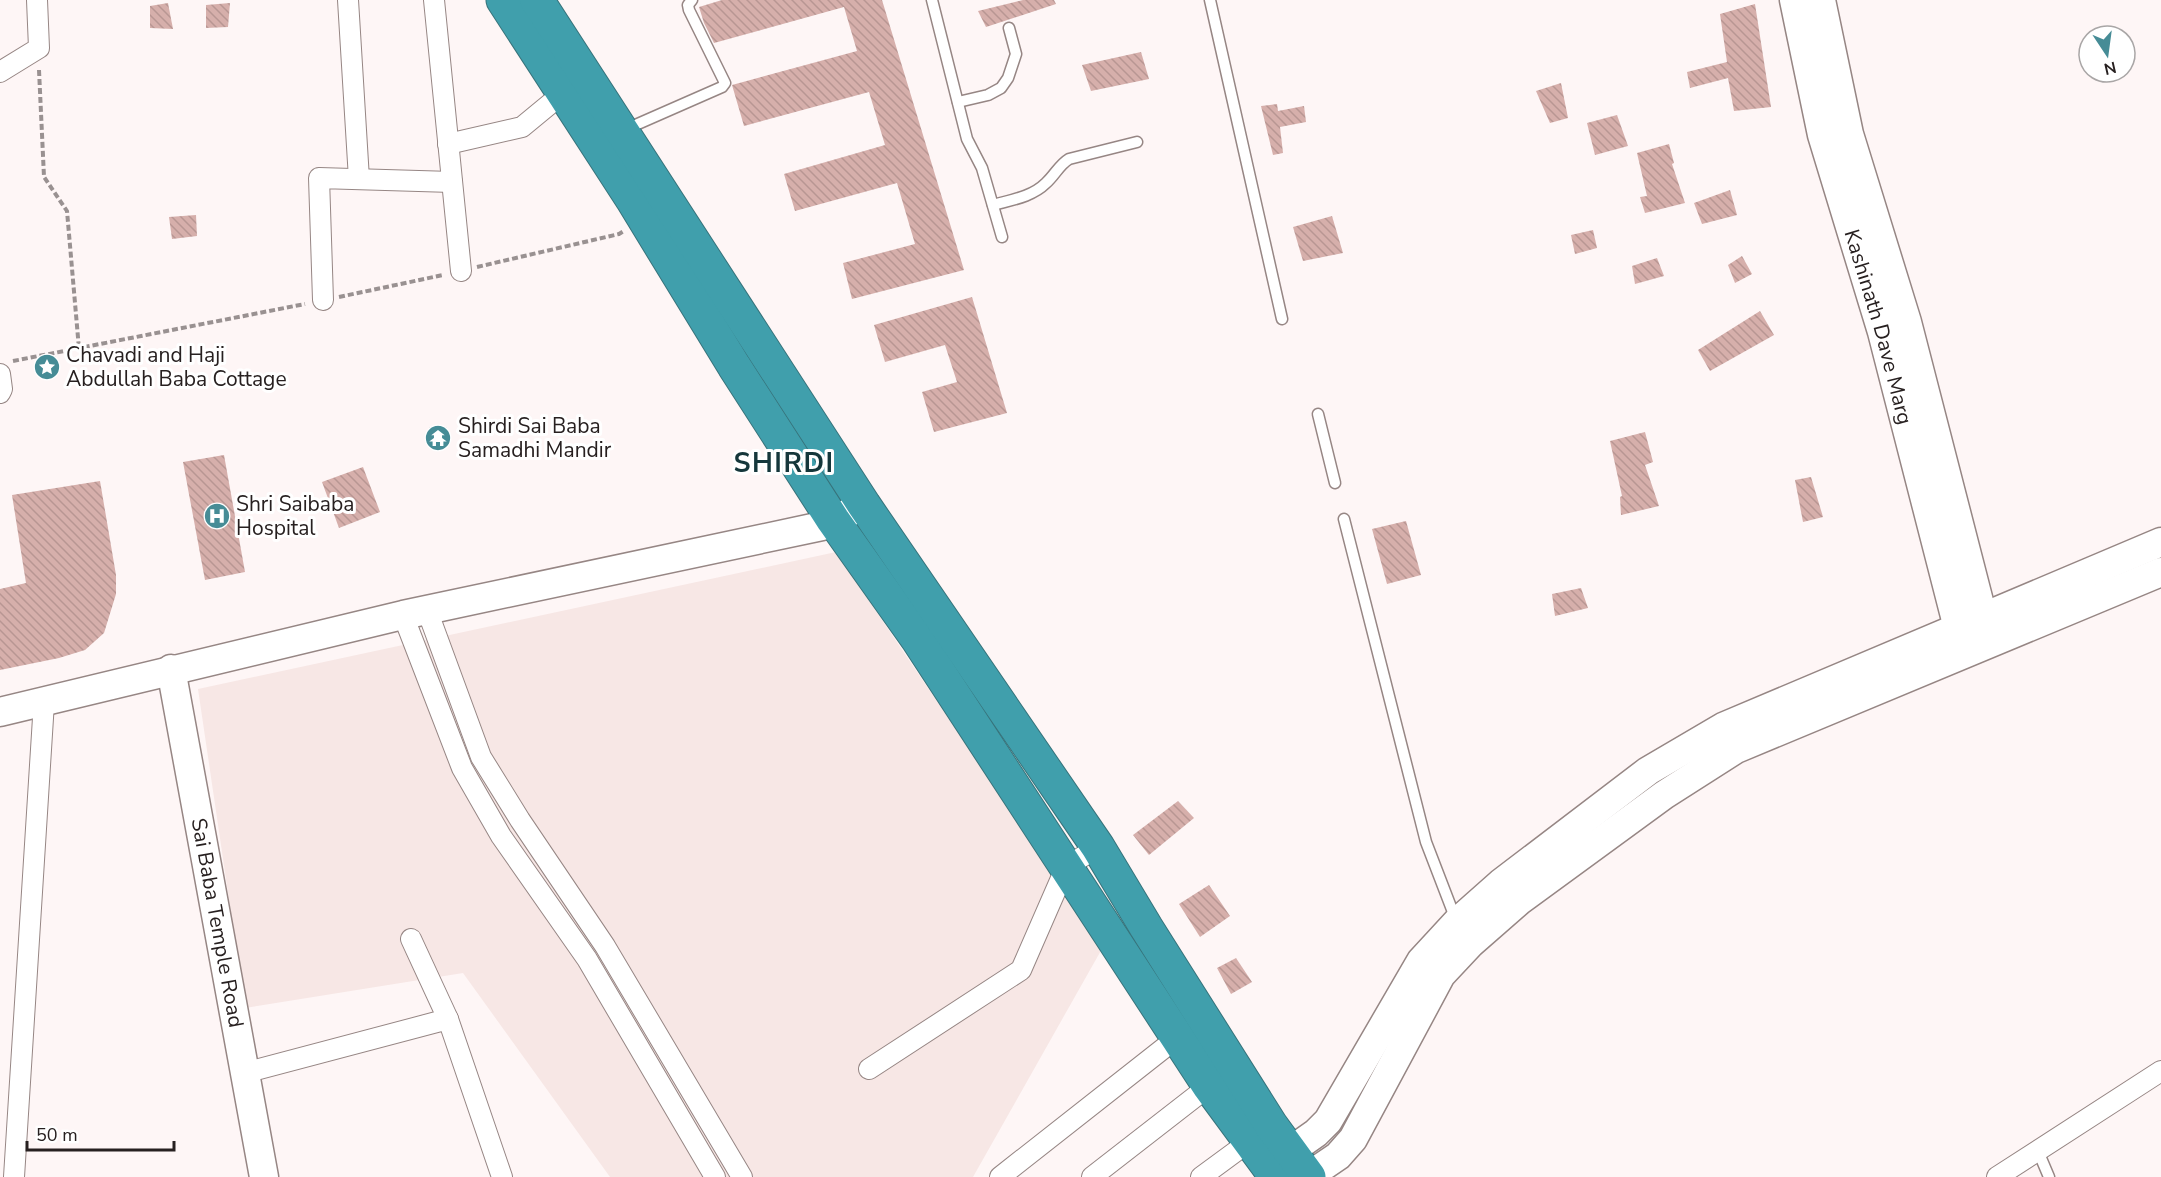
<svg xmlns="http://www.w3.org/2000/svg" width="2161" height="1177" font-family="'Nunito Sans',sans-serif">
	<defs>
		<pattern id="building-back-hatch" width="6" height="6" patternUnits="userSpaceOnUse" patternTransform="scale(1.5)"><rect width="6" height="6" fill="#d6afab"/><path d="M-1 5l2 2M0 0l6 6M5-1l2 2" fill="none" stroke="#b89693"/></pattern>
	</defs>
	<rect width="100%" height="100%" fill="#fef6f6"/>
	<path fill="#f7e7e5" d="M836 552 1103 947 973 1177H610L463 973 245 1008 198 689Z"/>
	<g fill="url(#building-back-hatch)">
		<path d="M722 0H882L964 270 852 299 843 263 915 244 897 183 795 211 784 174 885 145 869 92 744 126 732 85 857 51 844 7 714 43 704 23 699 7Z"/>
		<path d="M1023 0H1054L1056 4 986 27 978 11Z"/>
		<path d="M168 3 173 29 150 28V6Z"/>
		<path d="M230 3 228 27 206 28V5Z"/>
		<path d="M1755 4 1771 107 1734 111 1728 78 1690 88 1687 72 1727 62 1720 14Z"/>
		<path d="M1141 52 1149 79 1091 91 1082 65Z"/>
		<path d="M1561 83 1568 118 1550 123 1536 91Z"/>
		<path d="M1277 104 1278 111 1304 106 1306 122 1280 127 1283 153 1273 155 1261 106Z"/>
		<path d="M1617 115 1628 146 1595 155 1587 123Z"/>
		<path d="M1669 144 1674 163 1672 164 1685 203 1645 213 1640 197 1647 196 1637 153Z"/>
		<path d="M1730 190 1737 215 1702 224 1694 203Z"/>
		<path d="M196 215 197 236 172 239 169 217Z"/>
		<path d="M1332 216 1343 253 1303 261 1293 227Z"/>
		<path d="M1593 230 1597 248 1575 254 1571 235Z"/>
		<path d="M1742 256 1752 274 1735 283 1728 265Z"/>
		<path d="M1657 258 1664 276 1635 284 1632 266Z"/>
		<path d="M972 297 1007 413 934 432 922 392 957 382 945 345 885 362 874 325Z"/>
		<path d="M1760 311 1774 335 1710 371 1698 350Z"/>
		<path d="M1645 432 1653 462 1645 465 1659 506 1621 515 1620 497 1622 496 1610 441Z"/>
		<path d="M224 455 245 572 205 580 183 462Z"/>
		<path d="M363 467 380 512 339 528 322 482Z"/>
		<path d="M1811 477 1823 517 1803 522 1795 480Z"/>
		<path d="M100 481 116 575V594L104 633 85 650 59 658 0 670V589L26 583 12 495Z"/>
		<path d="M1406 521 1421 575 1387 584 1372 529Z"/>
		<path d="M1581 588 1588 608 1555 616 1552 594Z"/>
		<path d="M1178 801 1194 818 1149 855 1133 835Z"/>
		<path d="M1209 885 1230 916 1200 937 1179 904Z"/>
		<path d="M1236 958 1252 982 1231 994 1217 968Z"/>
	</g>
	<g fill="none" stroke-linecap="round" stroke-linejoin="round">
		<g stroke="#968684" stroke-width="13">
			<g id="lane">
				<path d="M932 0 967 139 982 168 1002 237"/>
				<path d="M1210 0 1282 319"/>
				<path d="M958 102 988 95 1001 88 1008 78 1016 54 1009 28"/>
				<path d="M624 130 722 87 725 83 689 10 688 5 692 0"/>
				<path d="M993 205C1011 200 1032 197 1046 183 1055 175 1059 165 1069 159L1137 142"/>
				<path d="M1318 414 1335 483"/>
				<path d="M1344 519 1426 842 1456 920"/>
				<path d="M2038 1151 2049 1177"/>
			</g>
		</g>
		<g stroke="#968684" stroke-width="22">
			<g id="street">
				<path d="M348 0 359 179"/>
				<path d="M434 0 461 271"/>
				<path d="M0 72 39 48 37 0"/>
				<path d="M448 144 522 127 562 94"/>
				<path d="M323 300 319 178 452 182"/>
				<path d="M0 374 2 389 0 393"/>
				<path d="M427 610 481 757 520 820 605 946 742 1177"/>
				<path d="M403 615 462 768 501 836 587 959 715 1177"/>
				<path d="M411 939 448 1019"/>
				<path d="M869 1069 1021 970 1066 867 1098 847"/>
				<path d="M244 1073 448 1019 502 1177"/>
				<path d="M14 1177 44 702"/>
				<path d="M1000 1177 1178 1037"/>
				<path d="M1092 1177 1209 1086"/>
				<path d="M1201 1177 1250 1141"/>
				<path d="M1997 1177 2161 1071"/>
			</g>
		</g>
		<g stroke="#968684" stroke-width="31">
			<g id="secondary">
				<path id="s1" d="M1794 0 1822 135 1882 332 1958 628 1966 645"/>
				<path d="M1821 0 1849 134 1907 322 1983 617 1992 635"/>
				<path id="s2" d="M171 669 264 1177"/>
				<path d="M0 712 403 615 822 526 864 505"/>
				<path d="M1272 1164 1316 1133 1328 1121 1421 961 1457 922 1501 883 1648 771 1723 727 2161 542"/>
				<path d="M1307 1177 1338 1156 1353 1139 1441 975 1471 943 1519 901 1664 795 1736 749 2161 572"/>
			</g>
		</g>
		<g stroke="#37737b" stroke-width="35">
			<g id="highway">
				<path d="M503 0 632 199 734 366 833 520 918 640 1209 1086 1276 1177"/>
				<path d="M537 0 864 505 1098 847 1146 927 1271 1125 1309 1177"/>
			</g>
		</g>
		<g stroke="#999191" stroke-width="4" stroke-dasharray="6 3" stroke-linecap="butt">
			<path d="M39 70 44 177 67 211 79 349"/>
			<path d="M477 267 619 234 624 231"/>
			<path d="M339 297 443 275"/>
			<path d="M13 361 305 304"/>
		</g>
		<use href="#lane" stroke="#fff" stroke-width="10"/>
		<use href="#street" stroke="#fff" stroke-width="20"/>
		<use href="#secondary" stroke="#fff" stroke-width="28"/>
		<use href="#highway" stroke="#409fac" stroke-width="33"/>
	</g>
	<defs>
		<g id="sight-disc" transform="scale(1.35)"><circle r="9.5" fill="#468c96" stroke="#fff"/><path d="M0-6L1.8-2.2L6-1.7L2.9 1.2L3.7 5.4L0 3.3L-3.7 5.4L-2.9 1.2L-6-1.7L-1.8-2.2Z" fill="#fff"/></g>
		<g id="temple-disc" transform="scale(1.35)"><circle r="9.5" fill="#468c96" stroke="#fff"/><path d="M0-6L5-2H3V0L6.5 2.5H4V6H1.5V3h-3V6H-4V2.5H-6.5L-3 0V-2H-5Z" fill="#fff"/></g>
		<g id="hospital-disc" transform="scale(1.35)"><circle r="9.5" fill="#468c96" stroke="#fff"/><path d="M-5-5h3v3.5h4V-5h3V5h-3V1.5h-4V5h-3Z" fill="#fff"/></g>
	</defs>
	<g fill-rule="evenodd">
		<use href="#sight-disc" x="47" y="367"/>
		<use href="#temple-disc" x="438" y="438"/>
		<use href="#hospital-disc" x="217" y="516"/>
	</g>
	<g text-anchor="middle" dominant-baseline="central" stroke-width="6" stroke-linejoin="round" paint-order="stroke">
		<g font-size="21" fill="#272020" stroke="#fff">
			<text stroke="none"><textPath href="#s1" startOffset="338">Kashinath Dave Marg</textPath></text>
			<text stroke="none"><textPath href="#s2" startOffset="258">Sai Baba Temple Road</textPath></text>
		</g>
		<g font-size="21" fill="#272020" stroke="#fff" text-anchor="start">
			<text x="66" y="355">Chavadi and Haji<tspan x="66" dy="24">Abdullah Baba Cottage</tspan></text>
			<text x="458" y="426">Shirdi Sai Baba<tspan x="458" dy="24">Samadhi Mandir</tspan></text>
			<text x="236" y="504">Shri Saibaba<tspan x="236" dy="24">Hospital</tspan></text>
		</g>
		<g font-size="27" font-weight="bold" letter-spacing="1.5" fill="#15373b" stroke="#fff">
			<text x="784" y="463">SHIRDI</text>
		</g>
	</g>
	<g transform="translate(2107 54) rotate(167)"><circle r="28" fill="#ffffff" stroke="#a9a6a6" stroke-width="1.5"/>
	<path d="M0-4.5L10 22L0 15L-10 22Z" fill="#468c96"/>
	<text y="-9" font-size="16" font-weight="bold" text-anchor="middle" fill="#272020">N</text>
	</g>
	<path d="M27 1141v9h147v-9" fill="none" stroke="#272020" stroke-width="3"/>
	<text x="36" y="1141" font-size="18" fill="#272020" stroke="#ffffff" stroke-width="4.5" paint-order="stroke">50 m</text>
</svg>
